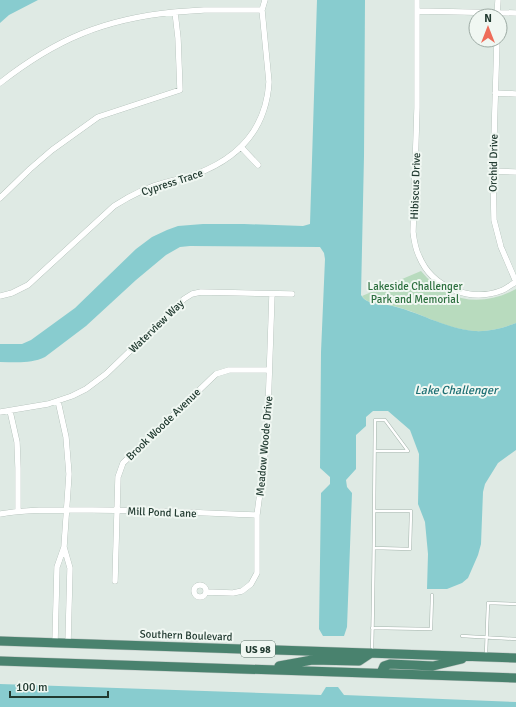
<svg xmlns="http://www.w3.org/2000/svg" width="516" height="707" font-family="Signika,sans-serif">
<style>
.green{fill:#b8dbbe}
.water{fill:#88cccf}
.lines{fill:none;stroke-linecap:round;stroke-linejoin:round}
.service-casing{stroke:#a2b2aa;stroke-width:3.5}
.minor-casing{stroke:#a2b2aa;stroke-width:6}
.trunk-casing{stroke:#bcc4c1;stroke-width:10}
.service{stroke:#fff;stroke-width:2.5}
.minor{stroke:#fff;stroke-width:5.5}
.trunk{stroke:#49826e;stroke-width:9}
.labels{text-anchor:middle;stroke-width:4;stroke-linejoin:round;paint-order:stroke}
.shield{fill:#f0f7f2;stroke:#5f736a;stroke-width:1}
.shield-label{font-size:10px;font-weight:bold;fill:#213a30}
.street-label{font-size:11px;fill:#213a30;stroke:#f0f7f2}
.park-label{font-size:11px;fill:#2c6f3e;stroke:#f0f7f2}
.water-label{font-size:12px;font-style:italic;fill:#1d7074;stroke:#f0f7f2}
</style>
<rect width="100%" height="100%" fill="#dfeae4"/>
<path class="green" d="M421 271C446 302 481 308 516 289V323C503 328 488 332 474 331 444 329 419 311 389 305 380 303 368 305 362 296Z"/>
<path class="water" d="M0 0H38L9 15 0 23Z
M317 0H365L364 156 361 295C367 305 378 303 388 305 418 311 443 328 474 331 488 332 503 328 516 323V450L498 463 485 484 483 492 481 544 478 555 468 578 462 583 447 589H427L428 554 425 522 418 504 419 454 410 430 388 411H373L366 417V426L356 435V469L346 480 347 487 352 493 347 627 344 636H323L319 629 321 493 330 484V477L320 468 321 352 325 259 324 253 320 247 190 246 180 247 166 255 136 280 86 326 45 357C31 364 16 362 0 362V344H22L31 340 75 308 136 249 152 237 167 230 178 226 203 224H244L303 226 310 224Z
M0 684 321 695 326 687H338L344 695 516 702V707H0Z"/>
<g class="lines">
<defs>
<path id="service" d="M374 548 410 549 411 511H374
M372 628 431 629 432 595
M462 636 516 639
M372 651C374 574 374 497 375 420H385L408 451H375
M486 654 488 603 516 604"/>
<path id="minor" d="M417 0V108L413 232C414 240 415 248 419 256 432 288 471 303 503 290 507 288 512 284 516 282
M417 11 516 13
M175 12 204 10H262
M497 16 498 0
M497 40 493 171 494 220 501 247 516 282
M0 83C56 39 104 19 175 12L178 38 180 90 98 117 52 150 30 169 0 198
M495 93 516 94
M241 147 258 165
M493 171 516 172
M0 296 12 293 28 285 114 206C131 195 147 187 167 182 176 179 187 178 196 174 239 158 266 129 269 82L262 10 265 0
M10 411 17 442 18 468V511
M0 412 48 404 72 396 86 389 106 374 184 299 192 294 201 292 292 294
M0 514C30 509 61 510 92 510 147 510 202 513 257 515
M64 547 70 568 68 643
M115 581 118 477 123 463 216 374 229 370H269
M194 591a6 6 0 1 1 12 0a6 6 0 1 1-12 0Z
M206 592 233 593 242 591 251 584 257 573V515L267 440 272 294
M55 642 57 567 64 547 69 474 66 437 58 401"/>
<path id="trunk" d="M0 641 516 658
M0 661 516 678
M279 666 312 660 359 661 371 653
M381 673 384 666 390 664 433 666 462 659"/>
</defs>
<use href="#service" class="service-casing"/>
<use href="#minor" class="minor-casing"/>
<use href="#trunk" class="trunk-casing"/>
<use href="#service" class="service"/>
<use href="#minor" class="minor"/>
<use href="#trunk" class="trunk"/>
</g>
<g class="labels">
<rect class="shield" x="241" y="641" width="34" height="16" rx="3"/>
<g class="shield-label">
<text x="258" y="653">US 98</text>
</g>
<g class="street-label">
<text transform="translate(493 163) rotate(-89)" y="4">Orchid Drive</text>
<text transform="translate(172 182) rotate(-18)" y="4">Cypress Trace</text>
<text transform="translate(415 186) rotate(-88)" y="4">Hibiscus Drive</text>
<text transform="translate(156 326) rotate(-44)" y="4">Waterview Way</text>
<text transform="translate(163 424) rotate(-44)" y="4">Brook Woode Avenue</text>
<text transform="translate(264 446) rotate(-85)" y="4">Meadow Woode Drive</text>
<text transform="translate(162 512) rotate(2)" y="4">Mill Pond Lane</text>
<text transform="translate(186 635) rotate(2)" y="4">Southern Boulevard</text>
</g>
<g class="park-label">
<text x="415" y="290">Lakeside Challenger<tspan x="415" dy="13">Park and Memorial</tspan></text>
</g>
<g class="water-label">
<text x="456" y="394">Lake Challenger</text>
</g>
</g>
<g transform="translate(488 28)"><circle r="19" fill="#f0f7f2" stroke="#9daba4"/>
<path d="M0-3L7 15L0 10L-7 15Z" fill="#ee6c59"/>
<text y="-6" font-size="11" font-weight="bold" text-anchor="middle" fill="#213a30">N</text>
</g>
<path d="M10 691v6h98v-6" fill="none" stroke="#213a30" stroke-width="2"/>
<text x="16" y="691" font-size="12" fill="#213a30" stroke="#f0f7f2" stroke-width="3" paint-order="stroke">100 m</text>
</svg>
